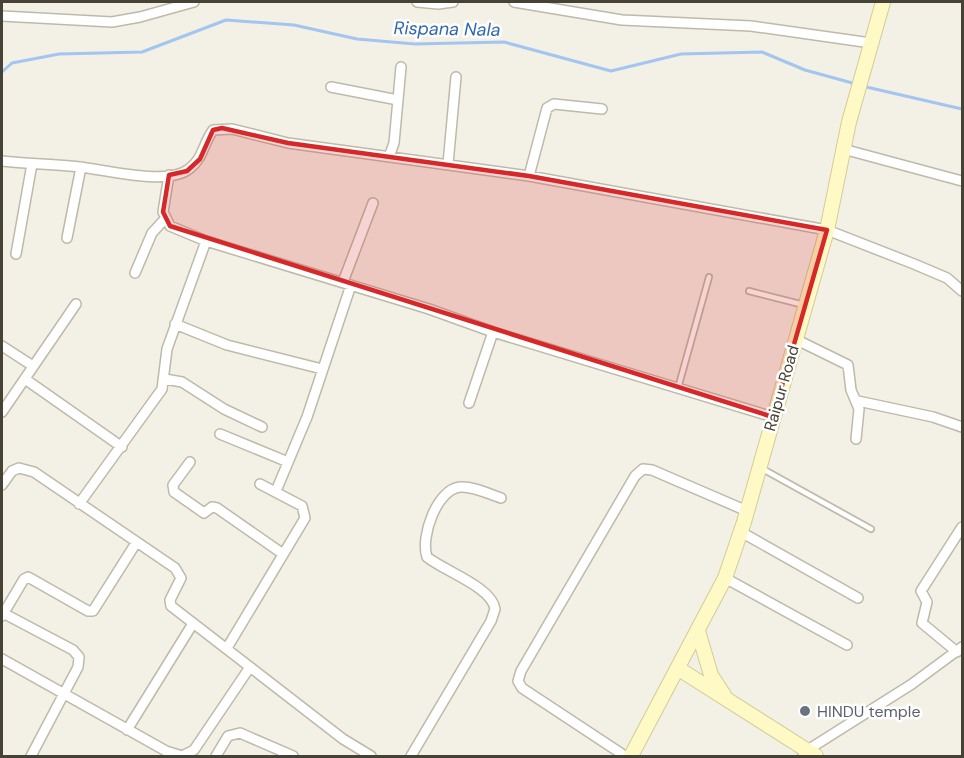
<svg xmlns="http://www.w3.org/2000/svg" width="964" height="758" font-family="'DM Sans',sans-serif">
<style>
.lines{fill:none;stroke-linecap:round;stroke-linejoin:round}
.stream{stroke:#a3c5ef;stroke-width:3}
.lane-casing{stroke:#bebaa9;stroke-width:8}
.street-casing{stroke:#bebaa9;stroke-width:12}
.secondary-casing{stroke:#d3cb96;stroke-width:16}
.lane{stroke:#fff;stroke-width:4.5}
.street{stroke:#fff;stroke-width:9}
.secondary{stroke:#fef9c5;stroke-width:14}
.marked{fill:#d62828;fill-opacity:0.2;stroke:#d62828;stroke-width:4.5;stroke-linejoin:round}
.worship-dot{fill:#6b7280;stroke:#fff;stroke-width:2}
.labels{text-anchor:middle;stroke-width:5;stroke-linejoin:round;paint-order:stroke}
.street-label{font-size:16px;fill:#464235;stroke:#fff}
.worship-label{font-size:16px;fill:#5b616d;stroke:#fff;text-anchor:start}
.water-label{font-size:18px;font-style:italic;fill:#3067b1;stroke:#fff}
</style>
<rect width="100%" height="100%" fill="#f3f1e6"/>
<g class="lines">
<path class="stream" d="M2 72 12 63 59 54 142 52 226 20 294 25 357 39 415 44 504 42 611 71 681 54 762 52 805 70 856 84
M862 86 962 109"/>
<defs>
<path id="lane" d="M749 291 804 305
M678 388 709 277
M761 468 871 529"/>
<path id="street" d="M417 2 438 4 453 2
M514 2 622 20 751 26 871 43
M2 16 112 22 140 17 194 2
M331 87 398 100
M843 149 962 181
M389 157 394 143 401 67
M2 161C28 164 54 164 80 167 106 170 167 186 189 169 203 159 203 144 213 130L232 129 288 143 529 176 827 230 914 264 947 278 962 291
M448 164 456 77
M169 175 163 212 170 226 206 241 429 309 493 332 773 417
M529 176 547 108 554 104 602 109
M67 238 81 167
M16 254 32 164
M135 273 152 233 164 220
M343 282 373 203
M175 324 227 345 322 369
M795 339 848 365 851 390 859 409 856 439
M2 346 33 366
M25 379 122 447
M165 379 182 382 224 409 262 427
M858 401 933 417 962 427
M469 403 493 332
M2 412 76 304
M220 434 288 462
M190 462 173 485 174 492 204 513 212 507 217 508 283 554
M2 485 12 471 19 468 34 472 175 568 181 578 170 600 171 606 250 667
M276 491 307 417 351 285
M79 504 162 389 167 349 206 241
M741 532 858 598
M725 578 847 645
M3 613 73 650 79 657 78 667 31 756
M2 616 24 579 28 577 88 611H93L136 543
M227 648 305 518 302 506 260 484
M957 652 922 623 927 602 921 591 962 527
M2 659 166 751 182 756 194 750 250 667 343 739 371 756
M127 730 192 625
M216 756 228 736 240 733 293 756
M411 756 491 621 495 609C492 587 444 571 427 557 420 537 437 489 460 487 473 486 489 494 501 498
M625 756 522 688 518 681 521 671 635 476 643 469 652 470 747 511
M803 756 806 751 912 684 962 647"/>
<path id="secondary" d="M698 631 711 675 724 695
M679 669 816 756
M631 756 725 578 744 522 827 230 849 122 883 2"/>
</defs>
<use href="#lane" class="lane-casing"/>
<use href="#street" class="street-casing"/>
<use href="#secondary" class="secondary-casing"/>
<use href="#lane" class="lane"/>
<use href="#street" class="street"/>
<use href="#secondary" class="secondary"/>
</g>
<path class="marked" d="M222 128 288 143 529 176 827 230 773 417 170 226 163 212 169 175 187 171 200 159 213 130Z"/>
<circle class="worship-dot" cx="805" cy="711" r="6"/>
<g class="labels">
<g class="street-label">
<text transform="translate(781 388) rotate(-74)" y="6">Raipur Road</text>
</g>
<g class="worship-label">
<text x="817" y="717">HINDU temple</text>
</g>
<g class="water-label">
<text transform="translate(447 29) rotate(1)" y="6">Rispana Nala</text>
</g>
</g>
<rect width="964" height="758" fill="none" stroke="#464235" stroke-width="6"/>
</svg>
